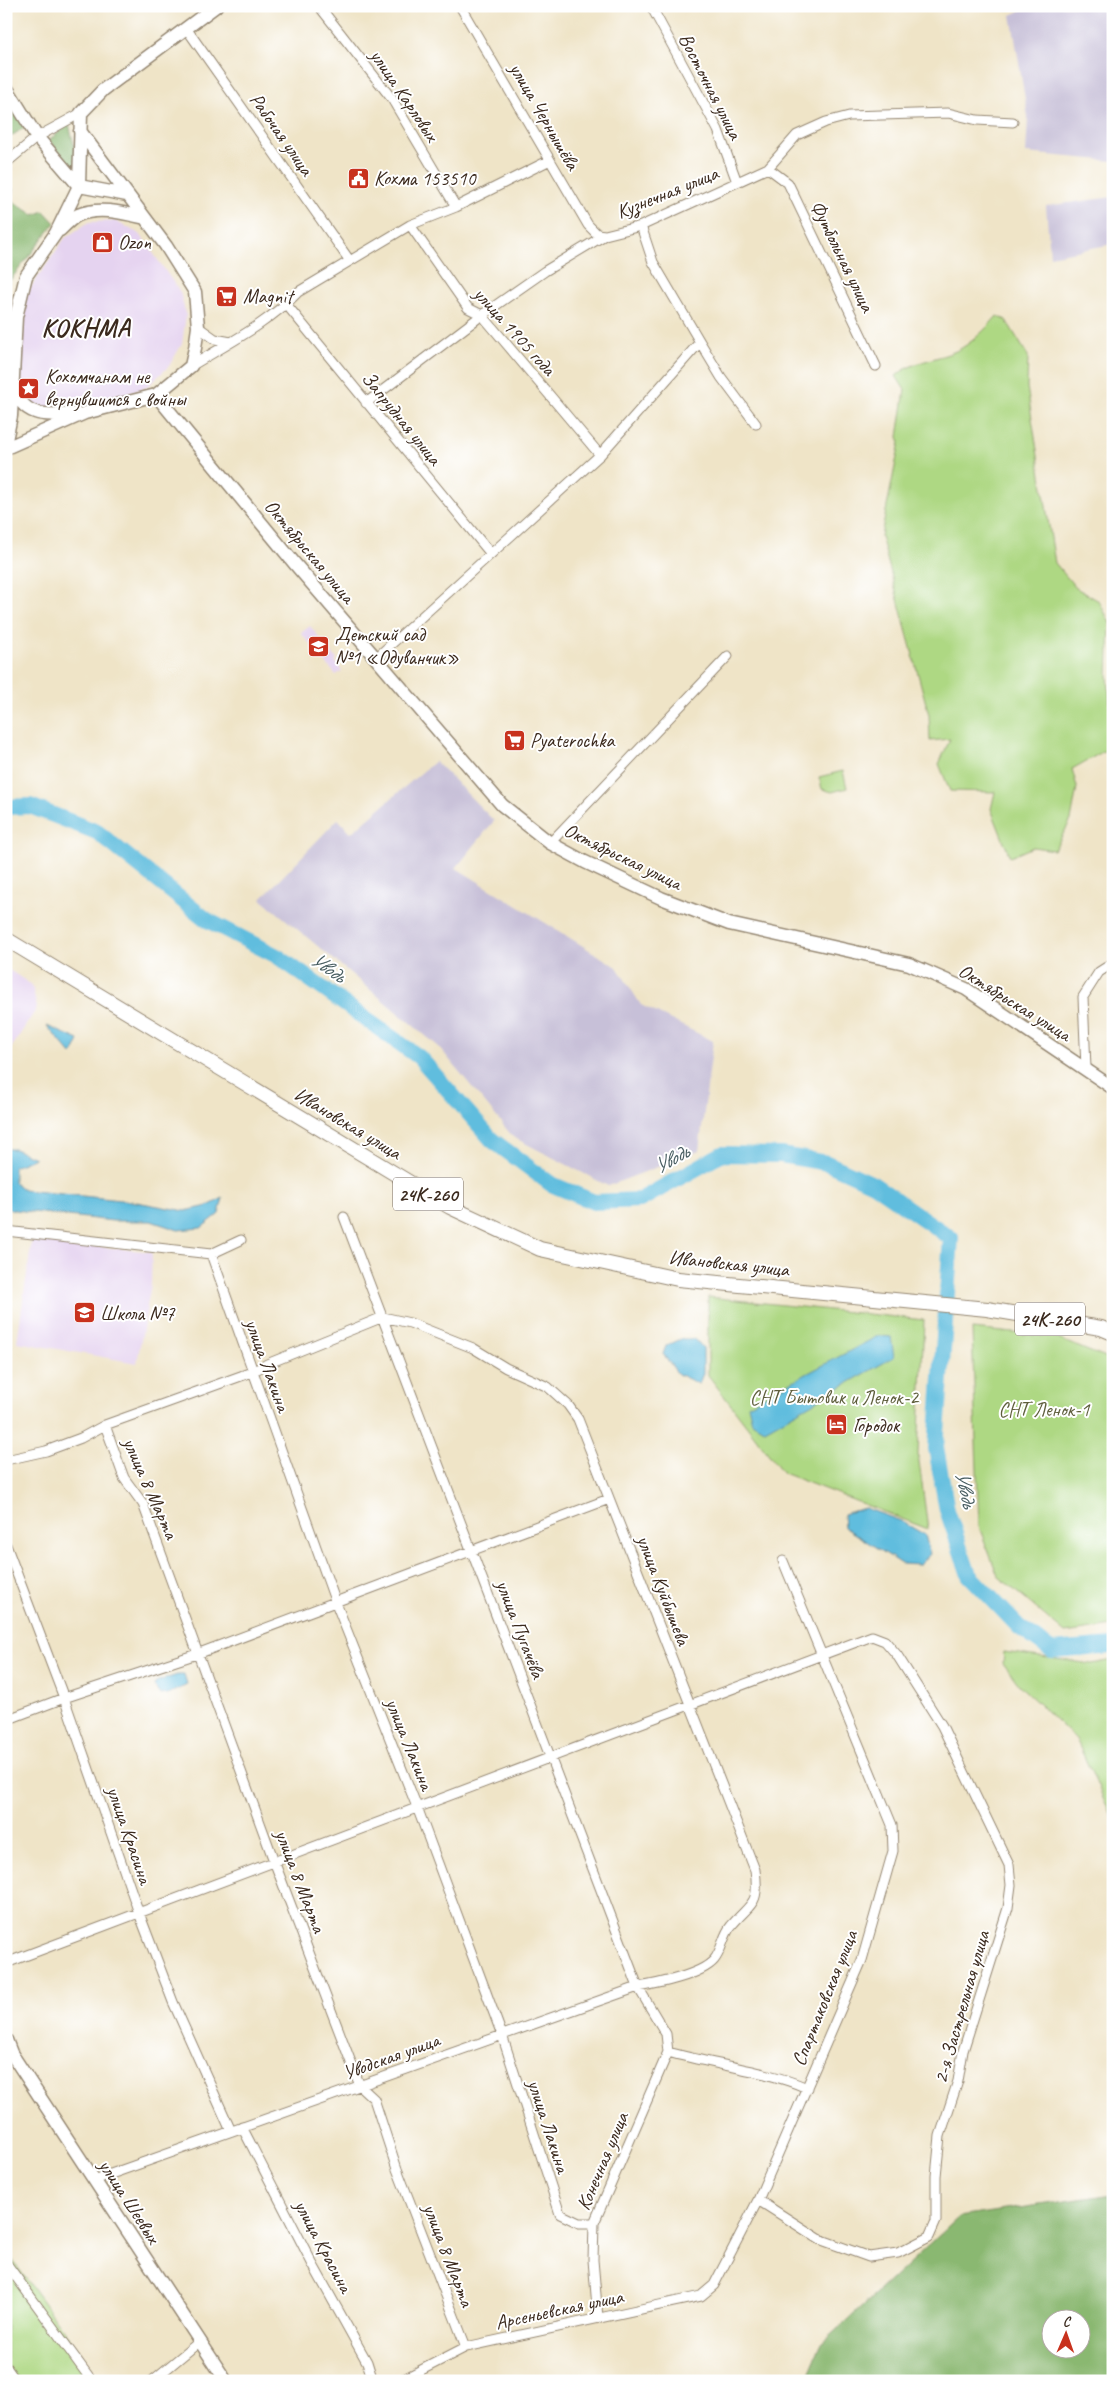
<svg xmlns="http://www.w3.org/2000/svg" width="1119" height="2387" font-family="Caveat,sans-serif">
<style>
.built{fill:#e5d3f0}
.industrial{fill:#c7c0d8}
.green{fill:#aed883;stroke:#748150}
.forest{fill:#8ab871;stroke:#627148;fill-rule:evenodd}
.water{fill:#60bdde;stroke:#4e747e}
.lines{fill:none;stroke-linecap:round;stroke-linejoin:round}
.river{stroke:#60bdde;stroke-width:16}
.street-casing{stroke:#958772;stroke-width:11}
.secondary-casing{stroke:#958772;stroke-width:15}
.primary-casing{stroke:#958772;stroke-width:16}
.street{stroke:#fff;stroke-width:9}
.secondary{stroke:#fff;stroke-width:12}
.primary{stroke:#fff;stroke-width:14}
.labels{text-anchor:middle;stroke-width:4;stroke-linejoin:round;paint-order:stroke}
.shield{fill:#fff;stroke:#766a62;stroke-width:1}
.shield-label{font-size:19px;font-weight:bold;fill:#3b2a1e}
.street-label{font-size:20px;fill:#3b2a1e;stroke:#fff}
.poi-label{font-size:20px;fill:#3b2a1e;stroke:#fff;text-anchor:start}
.park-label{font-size:20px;fill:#5e5e3c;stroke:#fff}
.water-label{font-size:21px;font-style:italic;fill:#485d61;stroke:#fff}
.district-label{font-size:25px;font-weight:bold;letter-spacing:1px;fill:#3b2a1e;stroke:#fff}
</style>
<rect width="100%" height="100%" fill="#fff"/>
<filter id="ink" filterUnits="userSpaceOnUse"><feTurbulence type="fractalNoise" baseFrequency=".02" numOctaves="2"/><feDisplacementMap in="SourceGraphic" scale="10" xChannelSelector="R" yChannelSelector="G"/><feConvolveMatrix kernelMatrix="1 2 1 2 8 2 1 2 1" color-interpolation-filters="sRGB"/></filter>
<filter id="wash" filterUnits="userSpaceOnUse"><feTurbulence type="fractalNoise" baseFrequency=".0096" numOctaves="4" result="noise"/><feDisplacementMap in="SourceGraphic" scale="20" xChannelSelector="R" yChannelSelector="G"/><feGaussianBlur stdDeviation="1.12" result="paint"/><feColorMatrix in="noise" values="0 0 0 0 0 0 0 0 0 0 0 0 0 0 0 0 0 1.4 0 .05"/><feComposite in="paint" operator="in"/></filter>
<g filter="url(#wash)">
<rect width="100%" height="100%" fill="#efe4c7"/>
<path class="built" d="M115 221 140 234 180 292 186 315 182 344 169 366 147 387 114 399 48 409 35 406 19 392V322L24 297 65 238 89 222Z
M310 626 337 659 335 661 342 671 336 675 301 633Z
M6 968 32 985 37 1008 6 1056Z
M32 1240 152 1252 151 1284 137 1363 17 1342Z"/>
<path class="industrial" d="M1031 6H1113V161L1026 153 1028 117 1011 15Z
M1113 197V244L1050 256 1046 206Z
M435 761 494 821 456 868 617 967 641 1005 713 1041 699 1151 608 1186 513 1137 439 1047 261 899 338 819 351 833Z"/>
<path class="green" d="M997 316 1006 320 1028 356 1027 387 1055 563 1076 588 1099 601 1110 623 1108 676 1113 746 1072 769 1077 787 1071 820 1054 850 1033 847 1010 857 991 809 995 792 950 791 939 764 950 739 930 741 929 715 881 536 900 442 898 437 905 390 896 376C912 361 936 360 956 351 971 344 986 329 997 316Z
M843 771 847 788 832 792 822 789 819 777Z
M708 1297 924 1320 918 1454 928 1529 783 1473 708 1375Z
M972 1329 1054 1337 1113 1361V1626L1065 1633 998 1576 979 1527Z
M1004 1652 1092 1664 1113 1660V1819L1076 1739 1020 1686 1003 1663Z
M6 2251 100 2381H6Z"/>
<path class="forest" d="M6 96 26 126 6 140Z
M69 124 75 149 76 167 72 169 49 140Z
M6 186 13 189 11 200 34 215 44 211 55 223 8 283 6 289Z
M1113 2194V2381H806L821 2345 959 2217ZM1052 2320H1082V2350H1052Z"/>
<path class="water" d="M47 1026 79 1040 72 1055Z
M6 1149H15L35 1158 14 1167V1182L24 1190 131 1201 185 1211 208 1206 223 1198 219 1214 201 1228 178 1230 151 1221H113L6 1209Z
M878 1336 891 1337 894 1357 765 1430 752 1422 748 1405Z
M681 1339H695L703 1348V1373L699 1384 678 1374 663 1354 666 1346Z
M865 1508 901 1521 925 1535 930 1554 920 1565 902 1564 844 1527 843 1514Z
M177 1675H184L187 1685 168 1694 160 1695 154 1686 156 1682Z"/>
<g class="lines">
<path class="river" d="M6 807 30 806 97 832 207 920 277 956 419 1057 492 1140 551 1184 594 1202 640 1200 722 1154 781 1155 827 1163 873 1184 951 1238 936 1448 947 1510 969 1575 1019 1627 1052 1651 1113 1646"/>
</g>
</g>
<g filter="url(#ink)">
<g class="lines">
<defs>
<path id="street" d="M319 6 392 99 456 207
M460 6 588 225 597 234 605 235
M651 6 718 130 737 182
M186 28 350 261
M6 163 37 137 81 113
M768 168 788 183 876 366
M410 225 468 308 482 315 600 455
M641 226 653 262 700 342 721 377 756 424
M286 304 491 554
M198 327 215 339 231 342
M191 366C227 344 269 323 298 292L410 225 456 207 550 160
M366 403 482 315 545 271 605 235 641 226 768 168 797 135 826 122 849 116 948 113 977 120 1013 122
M376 658 600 455 700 342
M550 843 728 656
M1086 1068 1083 997 1099 972 1113 963
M344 1217 638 1987 666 2034 668 2052 594 2223 593 2260 598 2318
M6 1231 211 1254 241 1240
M211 1254 336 1603 417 1807 502 2035 560 2214 579 2223H594
M105 1425 124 1478 143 1504 274 1861 360 2086 374 2099 397 2169 466 2347
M6 1460 46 1451 81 1438 105 1425 252 1372 267 1364 383 1317 410 1323 473 1348 506 1368 548 1387 568 1405 578 1419 755 1870C760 1906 751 1902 731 1926 723 1935 722 1951 714 1960 701 1975 657 1984 638 1987L94 2180
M6 1545 64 1698 139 1913 173 2002 231 2131
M6 1720 64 1698 197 1654 609 1499
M6 1963 872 1636 885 1641 897 1655 942 1726 1009 1865 1011 1885 1008 1908 963 2051 958 2081 940 2136 936 2176V2221L929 2237 898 2253 869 2257 819 2239 758 2200
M668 2052C713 2065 763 2069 807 2088
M242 2127 313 2265 367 2362 373 2381
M6 2263 92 2381
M6 2367 16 2381
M152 2381 199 2342
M400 2381 466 2347 701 2296 714 2285 758 2200 862 1960 893 1851 892 1825 783 1561"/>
<path id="secondary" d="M6 87 37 137 79 186 127 195
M60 230C65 225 72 218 78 215 99 206 124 213 145 218
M15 386C21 419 49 415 76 414
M156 395 295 564 502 805 550 843 585 862 661 898 729 924 909 964 966 989 1113 1088
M6 440 11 416 16 317 26 276 56 233 79 186 81 113 103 90 216 6
M6 448 85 413 156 395 191 366 195 348 198 327 195 292 166 246 80 131
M6 2040 11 2053 226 2381"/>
<path id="primary" d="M6 939 450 1207 540 1249 678 1279 987 1309 1101 1328 1113 1333"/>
</defs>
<use href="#street" class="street-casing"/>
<use href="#secondary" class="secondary-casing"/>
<use href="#primary" class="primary-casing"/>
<use href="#street" class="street"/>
<use href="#secondary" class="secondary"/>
<use href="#primary" class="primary"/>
</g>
</g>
<defs>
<symbol id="civic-square" viewBox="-11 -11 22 22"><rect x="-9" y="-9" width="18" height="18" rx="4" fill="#c8321e" stroke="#fff"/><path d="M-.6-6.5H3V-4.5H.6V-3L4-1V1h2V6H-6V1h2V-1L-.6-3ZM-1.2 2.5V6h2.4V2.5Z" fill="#fff"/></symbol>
<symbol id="shop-square" viewBox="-11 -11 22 22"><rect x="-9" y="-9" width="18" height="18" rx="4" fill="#c8321e" stroke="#fff"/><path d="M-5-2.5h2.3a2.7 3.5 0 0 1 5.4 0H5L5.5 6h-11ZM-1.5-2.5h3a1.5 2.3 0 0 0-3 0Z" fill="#fff"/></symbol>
<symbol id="supermarket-square" viewBox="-11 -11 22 22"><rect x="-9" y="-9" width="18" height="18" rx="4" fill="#c8321e" stroke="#fff"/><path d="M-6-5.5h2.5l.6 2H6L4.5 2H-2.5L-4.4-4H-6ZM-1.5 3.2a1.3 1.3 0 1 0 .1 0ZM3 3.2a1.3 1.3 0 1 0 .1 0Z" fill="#fff"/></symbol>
<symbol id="sight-square" viewBox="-11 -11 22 22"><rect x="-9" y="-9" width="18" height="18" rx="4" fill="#c8321e" stroke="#fff"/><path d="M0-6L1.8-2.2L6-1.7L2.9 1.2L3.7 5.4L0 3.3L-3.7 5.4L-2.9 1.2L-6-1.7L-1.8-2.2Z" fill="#fff"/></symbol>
<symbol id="school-square" viewBox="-11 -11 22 22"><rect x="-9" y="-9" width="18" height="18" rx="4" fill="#c8321e" stroke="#fff"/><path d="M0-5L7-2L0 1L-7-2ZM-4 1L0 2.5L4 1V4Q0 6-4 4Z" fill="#fff"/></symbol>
<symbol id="hotel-square" viewBox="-11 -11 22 22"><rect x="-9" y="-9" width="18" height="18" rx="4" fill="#c8321e" stroke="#fff"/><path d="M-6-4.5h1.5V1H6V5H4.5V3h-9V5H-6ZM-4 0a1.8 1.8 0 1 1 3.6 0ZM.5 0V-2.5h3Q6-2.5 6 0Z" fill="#fff"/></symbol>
</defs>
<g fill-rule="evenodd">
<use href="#civic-square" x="346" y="166" width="25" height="25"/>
<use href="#shop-square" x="90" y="230" width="25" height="25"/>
<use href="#supermarket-square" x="214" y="284" width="25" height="25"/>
<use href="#sight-square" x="16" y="376" width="25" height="25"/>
<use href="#school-square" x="306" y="634" width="25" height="25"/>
<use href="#supermarket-square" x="502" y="728" width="25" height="25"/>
<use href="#school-square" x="72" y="1300" width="25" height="25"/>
<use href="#hotel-square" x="824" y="1412" width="25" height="25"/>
</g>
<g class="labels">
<g class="shield">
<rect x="393" y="1177.5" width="70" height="33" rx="4"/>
<rect x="1015" y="1302.5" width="70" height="33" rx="4"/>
</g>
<g class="shield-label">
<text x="428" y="1201">24К-260</text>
<text x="1050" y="1326">24К-260</text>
</g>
<g class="street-label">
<text transform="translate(711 86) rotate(63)" y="7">Восточная улица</text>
<text transform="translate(405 95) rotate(56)" y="7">улица Карловых</text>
<text transform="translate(545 116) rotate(60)" y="7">улица Чернышёва</text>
<text transform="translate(282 134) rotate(55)" y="7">Рабочая улица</text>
<text transform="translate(667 192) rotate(-22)" y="7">Кузнечная улица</text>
<text transform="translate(843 256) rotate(64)" y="7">Футбольная улица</text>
<text transform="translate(515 331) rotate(48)" y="7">улица 1905 года</text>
<text transform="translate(402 418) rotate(51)" y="7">Запрудная улица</text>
<text transform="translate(310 551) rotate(50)" y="7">Октябрьская улица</text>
<text transform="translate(623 856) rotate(26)" y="7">Октябрьская улица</text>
<text transform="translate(1015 1002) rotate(32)" y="7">Октябрьская улица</text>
<text transform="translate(348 1123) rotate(31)" y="7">Ивановская улица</text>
<text transform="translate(729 1263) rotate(6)" y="7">Ивановская улица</text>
<text transform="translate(268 1365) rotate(70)" y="7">улица Лакина</text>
<text transform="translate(151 1488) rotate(66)" y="7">улица 8 Марта</text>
<text transform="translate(664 1590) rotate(69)" y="7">улица Куйбышева</text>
<text transform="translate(521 1629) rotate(69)" y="7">улица Пугачёва</text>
<text transform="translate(410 1744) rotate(68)" y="7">улица Лакина</text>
<text transform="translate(130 1835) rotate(71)" y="7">улица Красина</text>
<text transform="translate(301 1881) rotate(69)" y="7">улица 8 Марта</text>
<text transform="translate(824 1998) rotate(-68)" y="7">Спартаковская улица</text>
<text transform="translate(961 2007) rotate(-74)" y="7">2-я Застрельная улица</text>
<text transform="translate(391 2056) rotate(-20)" y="7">Уводская улица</text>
<text transform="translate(549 2126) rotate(72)" y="7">улица Лакина</text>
<text transform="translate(602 2161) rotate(-67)" y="7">Конечная улица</text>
<text transform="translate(130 2201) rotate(57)" y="7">улица Шеевых</text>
<text transform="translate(324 2246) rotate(62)" y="7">улица Красина</text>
<text transform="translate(449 2255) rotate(69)" y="7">улица 8 Марта</text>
<text transform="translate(559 2309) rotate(-12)" y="7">Арсеньевская улица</text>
</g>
<g class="poi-label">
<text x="374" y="185">Кохма 153510</text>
<text x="118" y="249">Ozon</text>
<text x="243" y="303">Magnit</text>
<text x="45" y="383">Кохомчанам не<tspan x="45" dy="23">вернувшимся с войны</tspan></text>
<text x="335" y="641">Детский сад<tspan x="335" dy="23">№1 «Одуванчик»</tspan></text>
<text x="530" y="747">Pyaterochka</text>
<text x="100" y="1320">Школа №7</text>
<text x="853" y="1432">Городок</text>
</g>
<g class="park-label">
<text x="834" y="1404">СНТ Бытовик и Ленок-2</text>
<text x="1044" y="1416">СНТ Ленок-1</text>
</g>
<g class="water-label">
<text transform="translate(328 967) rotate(35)" y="7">Уводь</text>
<text transform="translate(671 1159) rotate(-29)" y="7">Уводь</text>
<text transform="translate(966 1489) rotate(78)" y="7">Уводь</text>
</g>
<g class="district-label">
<text x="86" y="336">KOKHMA</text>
</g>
</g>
<rect width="1119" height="2387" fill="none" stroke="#fff" stroke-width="25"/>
<g transform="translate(1066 2334) rotate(2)"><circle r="24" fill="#ffffff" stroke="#b1aaa5"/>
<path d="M0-4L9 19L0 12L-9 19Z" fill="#c8321e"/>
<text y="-8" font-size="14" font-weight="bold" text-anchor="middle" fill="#3b2a1e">С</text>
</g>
</svg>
